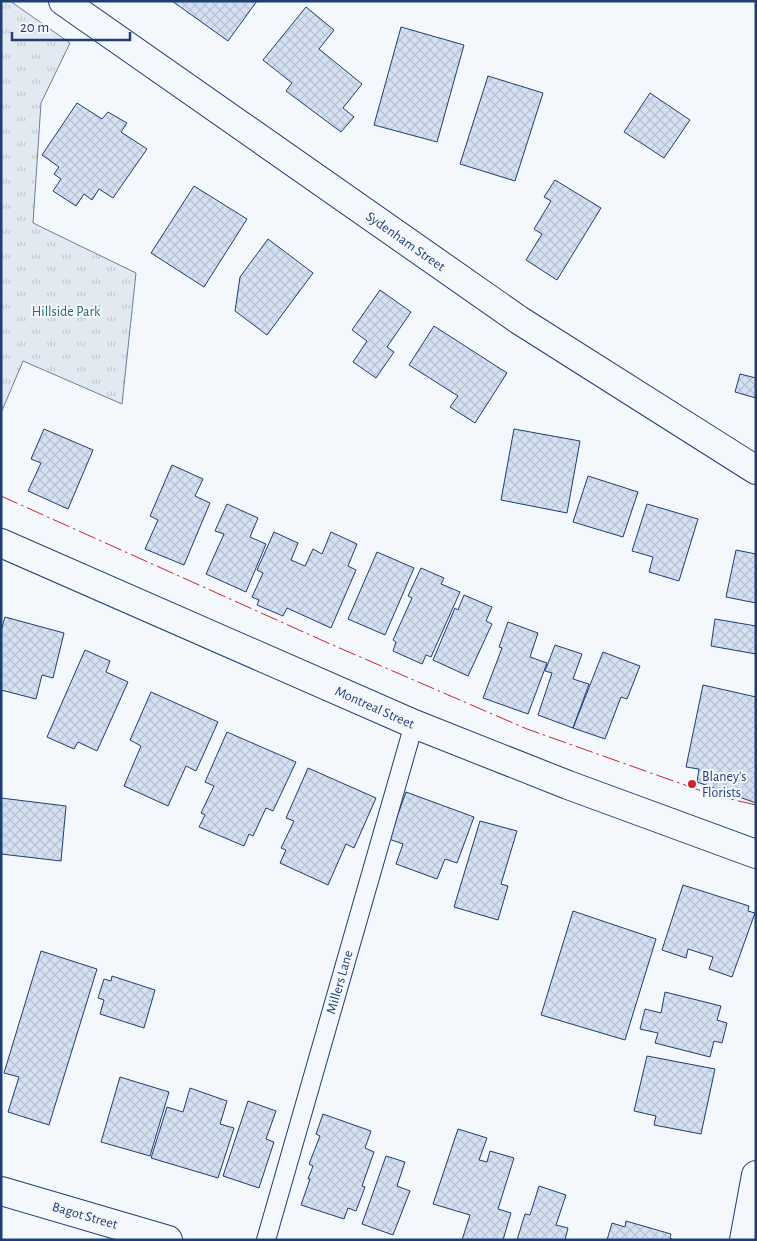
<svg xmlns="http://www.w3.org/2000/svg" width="757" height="1241" font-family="'Alegreya Sans',sans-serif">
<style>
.park{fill:url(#park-tufts);stroke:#687fa3}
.building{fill:url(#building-cross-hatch);stroke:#1d3f73}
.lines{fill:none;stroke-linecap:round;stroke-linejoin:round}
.service-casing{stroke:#1d3f73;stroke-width:20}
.minor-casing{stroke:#1d3f73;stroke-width:30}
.secondary-casing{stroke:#1d3f73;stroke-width:30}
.service{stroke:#f4f7fb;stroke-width:18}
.minor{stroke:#f4f7fb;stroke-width:28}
.secondary{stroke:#f4f7fb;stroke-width:28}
.power{stroke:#c62828;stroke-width:1;stroke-dasharray:18 4 2.5 4;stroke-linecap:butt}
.poi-dot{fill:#c62828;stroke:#f4f7fb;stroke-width:2}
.labels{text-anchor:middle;stroke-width:4;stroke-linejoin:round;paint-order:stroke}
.street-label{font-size:14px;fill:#1d3f73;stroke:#f4f7fb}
.park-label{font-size:14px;fill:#2c6c60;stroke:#f4f7fb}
.poi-label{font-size:14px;fill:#1d3f73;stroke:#f4f7fb;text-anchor:start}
</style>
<defs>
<pattern id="park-tufts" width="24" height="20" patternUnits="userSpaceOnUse" patternTransform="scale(1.25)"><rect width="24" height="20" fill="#e3e9f0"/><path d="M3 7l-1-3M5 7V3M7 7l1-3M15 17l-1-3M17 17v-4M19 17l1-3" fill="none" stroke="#c2c9d1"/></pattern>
<pattern id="building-cross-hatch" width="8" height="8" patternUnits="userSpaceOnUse" patternTransform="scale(1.25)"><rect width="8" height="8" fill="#d5e0f0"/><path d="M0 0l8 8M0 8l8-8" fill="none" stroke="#b6c1d1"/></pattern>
</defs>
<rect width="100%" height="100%" fill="#f4f7fb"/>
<path class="park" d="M1 1H10L70 43 41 103 33 223 136 273 122 404 23 361 1 413Z"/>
<path class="building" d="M172 1H257L228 41Z
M306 7 334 30 319 49 362 84 343 108 354 117 341 132 286 91 292 83 263 60Z
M401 27 464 45 437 142 374 125Z
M488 76 543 93 515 181 460 164Z
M650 93 690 120 664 158 624 132Z
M77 103 102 119 108 112 127 123 121 132 147 149 113 198 99 189 92 200 84 194 76 206 53 191 61 179 54 174 59 167 42 155Z
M555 180 601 208 557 280 526 260 542 234 534 229 551 201 544 197Z
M194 186 247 219 204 287 151 253Z
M268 239 313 273 267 335 235 311 240 277Z
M380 290 411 312 387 347 394 352 376 378 353 362 367 341 352 330Z
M434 326 507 373 475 423 450 407 458 396 409 365Z
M740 374 756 378V398L735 392Z
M44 429 93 450 68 509 28 491 41 463 31 459Z
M514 429 580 441 567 513 501 500Z
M172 465 203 479 195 496 210 503 184 565 145 549 158 520 150 516Z
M588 476 638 492 623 537 573 522Z
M227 504 258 518 250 537 266 544 246 592 206 574 224 534 215 531Z
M647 504 698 519 679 581 649 572 653 557 632 551Z
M274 532 298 543 291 560 305 566 313 549 322 554 331 532 357 544 348 566 356 570 331 628 287 608 283 616 257 605 259 600 252 597 263 573 257 570Z
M736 550 756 554V603L726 597Z
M377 552 414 568 385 635 348 619Z
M421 568 444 578 441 584 460 592 431 657 426 655 422 664 393 651 396 642 393 640 412 598 408 596Z
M464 595 492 607 486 621 492 624 468 676 433 660 455 608 458 610Z
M5 617 64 633 53 678 42 675 36 699 1 690V631Z
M715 619 756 626V654L711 646Z
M508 622 538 633 530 657 547 663 528 714 483 698 502 648 499 647Z
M555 645 582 654 573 679 589 684 573 728 538 715 552 673 545 671Z
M85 650 110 661 106 672 128 682 97 751 78 742 74 749 47 737Z
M603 652 640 666 627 699 621 697 605 739 573 728Z
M703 685 756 697V803L697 782 699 769 686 767Z
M151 692 218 722 196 771 186 766 168 806 124 786 141 746 130 740Z
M227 732 296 762 273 811 266 808 253 836 249 834 244 846 199 827 205 815 201 813 214 786 205 782Z
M308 768 376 798 354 848 346 844 328 885 280 863 286 850 281 848 294 821 286 818Z
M406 792 474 817 457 863 445 859 437 879 396 864 403 844 389 839Z
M1 798 66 806 61 861 1 854Z
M480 821 517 831 501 884 508 886 498 920 454 907Z
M683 885 749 906 748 911 755 913 732 977 709 969 713 957 688 949 686 958 662 950Z
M573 911 656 939 625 1040 541 1015Z
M41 951 97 969 49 1125 8 1112 19 1077 4 1073Z
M112 976 155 990 144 1028 100 1014 104 1000 98 998 104 979 111 981Z
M665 992 721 1006 717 1020 727 1023 722 1043 714 1041 710 1057 655 1043 658 1033 640 1029 645 1009 661 1013Z
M647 1056 715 1069 701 1134 654 1125 656 1116 634 1111Z
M120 1077 169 1092 150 1156 101 1142Z
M190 1088 227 1101 220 1124 234 1128 218 1178 151 1158 167 1107 183 1112Z
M248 1101 276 1111 266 1139 274 1142 259 1188 223 1176Z
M323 1114 371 1131 365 1148 374 1152 362 1186 365 1187 356 1211 348 1208 344 1219 301 1205 310 1179H308L313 1166 309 1164 320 1136 316 1134Z
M458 1129 487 1138 479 1160 487 1162 490 1151 514 1158 498 1209 511 1213 503 1240H462L470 1215 433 1204Z
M386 1156 405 1162 397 1186 410 1191 393 1235 362 1224Z
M539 1186 566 1195 556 1225 568 1228 565 1240H517L525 1214 530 1215Z
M626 1221 671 1234 670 1238 674 1240H607L612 1223 625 1227Z"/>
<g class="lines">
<defs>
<path id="service" d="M266 1240 414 724"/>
<path id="minor" d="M63 1 519 320 756 470
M1 1191 168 1240
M744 1240 756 1175"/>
<path id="secondary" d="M1 543 414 724 568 785 756 854"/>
</defs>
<use href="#service" class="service-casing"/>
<use href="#minor" class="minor-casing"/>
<use href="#secondary" class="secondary-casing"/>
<use href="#service" class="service"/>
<use href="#minor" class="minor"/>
<use href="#secondary" class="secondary"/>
<path class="power" d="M1 496 328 643 527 729 713 795 756 805"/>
</g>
<circle class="poi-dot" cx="692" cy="784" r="5"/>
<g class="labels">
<g class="street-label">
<text transform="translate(406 241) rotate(35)" y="5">Sydenham Street</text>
<text transform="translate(375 707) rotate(24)" y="5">Montreal Street</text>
<text transform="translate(339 982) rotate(-74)" y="5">Millers Lane</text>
<text transform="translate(85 1215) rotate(16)" y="5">Bagot Street</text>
</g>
<g class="park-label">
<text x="66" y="316">Hillside Park</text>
</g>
<g class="poi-label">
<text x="702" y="781">Blaney's<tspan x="702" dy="16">Florists</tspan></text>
</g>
</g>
<rect width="757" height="1241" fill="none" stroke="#1d3f73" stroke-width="5"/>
<path d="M12 32v8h118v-8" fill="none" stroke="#1d3f73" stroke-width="2.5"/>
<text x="20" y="32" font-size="15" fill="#1d3f73" stroke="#f4f7fb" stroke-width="4" paint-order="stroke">20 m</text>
</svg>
